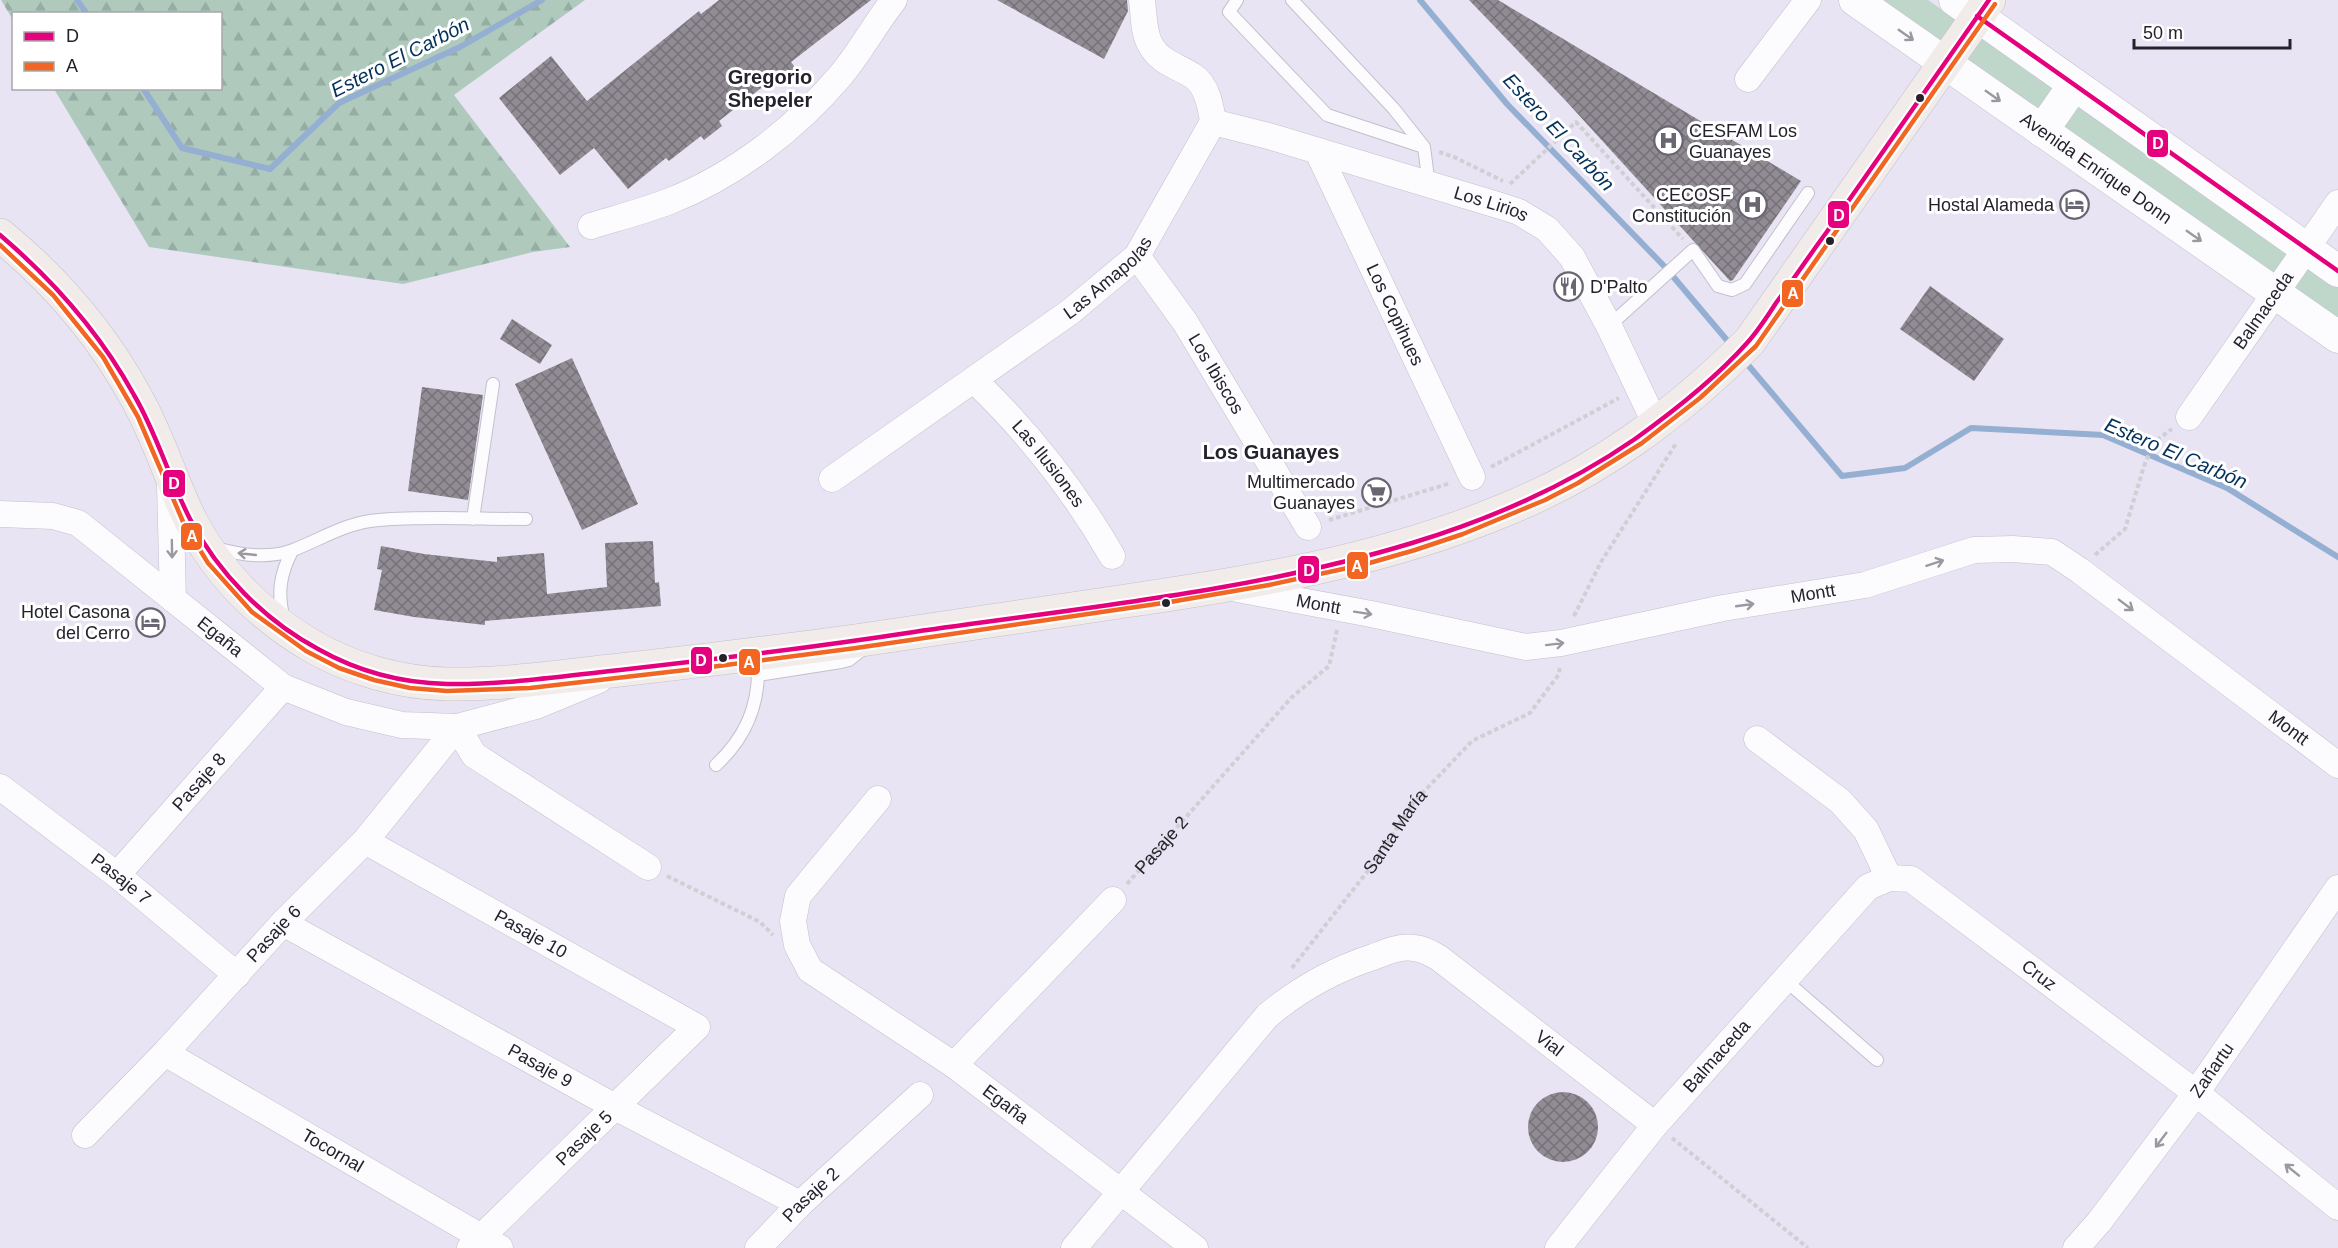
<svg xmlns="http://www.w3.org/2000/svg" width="2338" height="1248" font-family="Helvetica,sans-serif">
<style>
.green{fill:#bfd6cb}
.forest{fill:url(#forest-firs)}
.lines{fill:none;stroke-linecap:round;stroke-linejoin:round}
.stream{stroke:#95afd2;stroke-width:6}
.building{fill:url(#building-cross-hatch)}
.service-casing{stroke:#c3c0cc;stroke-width:14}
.minor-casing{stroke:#c3c0cc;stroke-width:27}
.tertiary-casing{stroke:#c3c0cc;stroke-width:33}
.primary-casing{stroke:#c3c1c9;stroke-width:34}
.path{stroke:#d0cfd4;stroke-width:4;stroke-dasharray:4.5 3;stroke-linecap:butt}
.service{stroke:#fcfbfd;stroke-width:12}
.minor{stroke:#fcfbfd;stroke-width:26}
.tertiary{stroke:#fcfbfd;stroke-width:32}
.primary{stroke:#f1ebea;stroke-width:33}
.bus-1-casing{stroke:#fff;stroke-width:9}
.bus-2-casing{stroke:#fff;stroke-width:9}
.bus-1{stroke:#e5007d;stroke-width:4.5}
.bus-2{stroke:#f26522;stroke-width:4.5}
.oneway{stroke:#9b999f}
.bus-dot{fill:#25222c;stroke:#fff;stroke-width:2}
.labels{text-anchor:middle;stroke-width:6;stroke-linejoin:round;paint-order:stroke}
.poi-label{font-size:18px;fill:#25222c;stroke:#fff;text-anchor:end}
.street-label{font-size:18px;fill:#25222c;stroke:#fff}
.water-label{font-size:20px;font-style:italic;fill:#04315a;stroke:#fff}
.neighbourhood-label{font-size:20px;font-weight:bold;fill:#25222c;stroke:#fff}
.line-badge{stroke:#fff;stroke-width:2}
.badge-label{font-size:16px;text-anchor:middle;font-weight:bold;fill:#fff}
</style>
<defs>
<pattern id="forest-firs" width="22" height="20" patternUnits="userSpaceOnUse" patternTransform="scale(1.5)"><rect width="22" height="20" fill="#afcabd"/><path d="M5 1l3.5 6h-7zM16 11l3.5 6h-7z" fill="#96ada3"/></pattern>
<pattern id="building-cross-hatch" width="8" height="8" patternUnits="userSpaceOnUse" patternTransform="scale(1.5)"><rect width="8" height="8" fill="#918b94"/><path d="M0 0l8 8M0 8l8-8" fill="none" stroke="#767179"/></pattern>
</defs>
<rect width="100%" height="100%" fill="#e8e4f3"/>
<path class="green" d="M1875 0H1928L2338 286V322Z"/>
<path class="forest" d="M1 0H585L454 95 570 247 533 252 403 284 149 247 54 89 220 88V14H14L13 20Z"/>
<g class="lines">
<path class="stream" d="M77 0 87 14
M1420 0 1507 104 1665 267 1731 345
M143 88 182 148 270 169 339 103 460 47 542 0
M1743 359 1842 476 1905 468 1971 428 2103 435 2227 488 2338 557"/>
</g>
<path class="building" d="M719 0H871L791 62 798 71 779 85 774 78 719 121 722 126 704 140 701 136 669 161 666 158 628 189 594 148 560 175 499 98 551 56 587 101 699 11 701 14Z
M997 0H1127L1128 11 1104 59Z
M1469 0H1498L1801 181 1733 280 1730 281 1566 101Z
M1930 286 2004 339 1974 381 1900 329Z
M512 319 552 345 540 364 500 339Z
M572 358 638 504 582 530 515 384Z
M422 387 483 395 468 500 408 491Z
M653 541 655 583 659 582 661 606 485 621V625L414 617 374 610 382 570 377 569 381 546 424 554 497 562V557L544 553 547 594 607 587 605 543Z
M1528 1127a35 35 0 1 1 70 0a35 35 0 1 1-70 0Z"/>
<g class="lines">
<defs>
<path id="service" d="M1237 0 1229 12 1327 115 1424 147
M1292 0 1394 109 1424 147 1429 185
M1609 326 1693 250 1718 286 1732 290 1745 284 1808 193
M473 519 493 384
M216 548C240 555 269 559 293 550 322 539 347 522 379 520 427 516 477 519 526 519
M284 619C277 594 280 574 292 551
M758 675 841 662 849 660 863 649
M716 765C745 738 759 707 758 667
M1785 980 1877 1060"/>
<g id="minor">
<path d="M1748 79 1808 0"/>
<path id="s3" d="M1213 122 1272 137 1504 207 1519 212 1547 229 1572 257 1609 326 1656 425"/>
<path id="s4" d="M1318 152 1472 477"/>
<path d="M591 226C617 218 644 211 670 201 736 175 796 128 841 75 861 51 875 24 894 0"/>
<path id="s5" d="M1137 256 1185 322 1308 527"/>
<path id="s6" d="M974 380C1029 433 1074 490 1112 556"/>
<path id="s7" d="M2189 417 2338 203"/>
<path id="s8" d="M832 479 1070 312 1137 256 1213 122C1211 107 1207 85 1193 76 1178 66 1161 63 1151 46 1143 33 1144 15 1142 0"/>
<path d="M170 485 173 599"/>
<path id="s9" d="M0 514 53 516 78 523 283 687 346 712 402 725 457 727 536 706 599 680"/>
<path id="s10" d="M1232 588 1371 614 1526 647 1561 643 1723 608 1865 585 1974 550 2013 549 2052 552 2079 570 2338 765"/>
<path d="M457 727 474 755 648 867"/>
<path d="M1757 739 1840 801 1866 830 1889 878"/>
<path id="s11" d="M0 787 117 875 237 975"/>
<path id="s12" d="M878 799 798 896 793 921 797 945 810 970 954 1065 1195 1248"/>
<path id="s13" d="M365 841 697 1027 470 1248"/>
<path id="s14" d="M117 875 283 687"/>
<path id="s15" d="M283 923 615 1107 800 1204"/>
<path id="s16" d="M165 1053 500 1248"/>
<path d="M954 1065 1113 900"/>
<path id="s17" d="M85 1135 165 1053 283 923 365 841 457 727"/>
<path id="s18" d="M758 1248 800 1204 920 1095"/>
<path id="s19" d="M1074 1248 1267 1016C1299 989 1333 970 1373 957 1386 952 1399 946 1414 948 1423 949 1431 953 1439 958L1655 1125"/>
<path id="s20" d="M1558 1248 1655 1125 1868 887 1889 878 1911 879 2196 1093 2338 1207"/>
<path id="s21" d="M2076 1248 2099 1222 2196 1093 2338 888"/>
</g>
<g id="tertiary">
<path id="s22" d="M1855 0 2338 337"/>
<path d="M1955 0 2338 271"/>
<path d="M2042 131 2074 85"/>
</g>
<path id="primary" d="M0 235C55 280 103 336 137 399 159 438 171 481 191 521 218 573 260 615 310 645 351 669 400 683 447 684 502 685 557 677 611 671 692 662 774 652 855 641 943 628 1031 615 1119 602 1251 583 1383 561 1507 509 1601 471 1679 412 1750 341L1989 0"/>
</defs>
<use href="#service" class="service-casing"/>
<use href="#minor" class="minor-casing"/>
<use href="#tertiary" class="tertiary-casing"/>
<use href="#primary" class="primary-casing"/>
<g class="path">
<path d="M1439 152 1454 157 1503 181"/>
<path d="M1510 184 1576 122 1683 239"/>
<path d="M1491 467 1619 398"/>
<path d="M1329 520 1451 483"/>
<path d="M2095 555 2125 529 2144 466 2154 442 2172 429"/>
<path d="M1574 616 1601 562 1677 442"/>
<path d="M667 876 760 922 773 935"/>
<path id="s1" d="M1127 884 1291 698 1329 666 1337 630"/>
<path id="s2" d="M1292 968 1374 863 1414 802 1472 741 1530 713 1559 674 1560 666"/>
<path d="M1672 1138 1808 1248"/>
</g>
<use href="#service" class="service"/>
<use href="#minor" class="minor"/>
<use href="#tertiary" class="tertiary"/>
<use href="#primary" class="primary"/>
<defs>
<path id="bus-1" d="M1977 16 2338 271
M0 235C54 281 100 333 134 395 157 434 169 478 190 519 218 573 264 620 318 649 357 671 402 683 447 684 505 685 563 676 620 670 718 659 816 647 914 632 1079 608 1251 592 1412 543 1491 519 1567 486 1635 439 1674 411 1715 379 1747 343 1758 331 1767 317 1776 303 1793 280 1809 256 1826 233 1880 155 1935 78 1989 0"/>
<path id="bus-2" d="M0 245 53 295 103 357 138 417 184 524 208 563 252 612 306 651 339 668 374 680 410 688 447 691 530 688 703 668 856 648 1170 602 1269 585 1366 564 1415 550 1463 534 1545 500 1578 483 1642 443 1700 398 1756 346 1995 4"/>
</defs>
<use href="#bus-1" class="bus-1-casing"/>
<use href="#bus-2" class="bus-2-casing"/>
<use href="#bus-1" class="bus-1"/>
<use href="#bus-2" class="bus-2"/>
</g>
<defs><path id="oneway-shaft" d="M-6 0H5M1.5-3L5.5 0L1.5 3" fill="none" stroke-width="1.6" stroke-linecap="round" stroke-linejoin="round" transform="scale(1.5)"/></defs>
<g class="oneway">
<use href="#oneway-shaft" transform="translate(1906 35) rotate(35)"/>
<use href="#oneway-shaft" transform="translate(1993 96) rotate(35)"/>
<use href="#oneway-shaft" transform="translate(2194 236) rotate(35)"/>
<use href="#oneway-shaft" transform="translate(172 549) rotate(89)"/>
<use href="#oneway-shaft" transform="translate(247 554) rotate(-174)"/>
<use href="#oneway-shaft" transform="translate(1935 563) rotate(-18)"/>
<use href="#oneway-shaft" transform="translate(1745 605) rotate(-8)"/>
<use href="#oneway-shaft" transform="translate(2126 605) rotate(37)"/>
<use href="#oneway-shaft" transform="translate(1363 613) rotate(9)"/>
<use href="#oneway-shaft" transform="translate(1555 644) rotate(-7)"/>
<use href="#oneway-shaft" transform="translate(2161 1140) rotate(127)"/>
<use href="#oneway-shaft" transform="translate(2292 1170) rotate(-141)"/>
</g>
<defs>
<symbol id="hospital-ring" viewBox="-11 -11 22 22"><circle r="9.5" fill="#fff" stroke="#696672" stroke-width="1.5"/><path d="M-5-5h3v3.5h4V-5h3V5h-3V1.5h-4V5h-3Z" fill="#696672"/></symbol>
<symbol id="hotel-ring" viewBox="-11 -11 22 22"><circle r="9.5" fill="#fff" stroke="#696672" stroke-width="1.5"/><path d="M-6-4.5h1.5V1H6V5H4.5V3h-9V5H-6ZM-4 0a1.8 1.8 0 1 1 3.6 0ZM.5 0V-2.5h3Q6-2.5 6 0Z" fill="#696672"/></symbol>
<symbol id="restaurant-ring" viewBox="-11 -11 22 22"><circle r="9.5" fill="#fff" stroke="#696672" stroke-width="1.5"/><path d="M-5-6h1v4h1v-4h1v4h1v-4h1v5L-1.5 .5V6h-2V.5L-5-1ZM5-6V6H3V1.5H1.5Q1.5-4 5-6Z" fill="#696672"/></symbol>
<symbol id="supermarket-ring" viewBox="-11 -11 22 22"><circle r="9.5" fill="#fff" stroke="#696672" stroke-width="1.5"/><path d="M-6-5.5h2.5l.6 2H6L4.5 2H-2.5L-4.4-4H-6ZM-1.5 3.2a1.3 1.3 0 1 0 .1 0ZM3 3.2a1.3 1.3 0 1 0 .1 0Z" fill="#696672"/></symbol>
</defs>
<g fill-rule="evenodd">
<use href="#hospital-ring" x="1652" y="124" width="33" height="33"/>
<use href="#hospital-ring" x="1736" y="188" width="33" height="33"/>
<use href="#hotel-ring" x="2058" y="188" width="33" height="33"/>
<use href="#restaurant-ring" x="1552" y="270" width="33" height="33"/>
<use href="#supermarket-ring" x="1360" y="476" width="33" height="33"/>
<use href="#hotel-ring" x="134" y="606" width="33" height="33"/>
</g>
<g class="bus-dot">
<circle cx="1920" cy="98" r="5"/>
<circle cx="1830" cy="241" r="5"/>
<circle cx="1166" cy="603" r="5"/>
<circle cx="723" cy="658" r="5"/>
</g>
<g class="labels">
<g class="poi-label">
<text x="1689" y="137" text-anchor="start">CESFAM Los<tspan x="1689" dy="21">Guanayes</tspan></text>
<text x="1731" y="201">CECOSF<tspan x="1731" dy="21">Constitución</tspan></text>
<text x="2054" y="211">Hostal Alameda</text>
<text x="1590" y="293" text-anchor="start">D'Palto</text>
<text x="1355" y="488">Multimercado<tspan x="1355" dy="21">Guanayes</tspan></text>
<text x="130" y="618">Hotel Casona<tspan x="130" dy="21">del Cerro</tspan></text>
</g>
<g class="street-label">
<text dy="6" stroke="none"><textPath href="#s22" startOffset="294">Avenida Enrique Donn</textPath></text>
<text dy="6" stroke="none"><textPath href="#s3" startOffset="290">Los Lirios</textPath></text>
<text dy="6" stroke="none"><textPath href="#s8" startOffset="342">Las Amapolas</textPath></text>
<text dy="6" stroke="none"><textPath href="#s7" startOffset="130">Balmaceda</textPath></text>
<text dy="6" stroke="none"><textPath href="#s4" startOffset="180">Los Copihues</textPath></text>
<text dy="6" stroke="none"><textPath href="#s5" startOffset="142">Los Ibiscos</textPath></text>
<text dy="6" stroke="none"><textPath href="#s6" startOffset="112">Las Ilusiones</textPath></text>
<text dy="6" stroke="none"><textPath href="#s10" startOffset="592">Montt</textPath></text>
<text dy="6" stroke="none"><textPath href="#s10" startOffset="88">Montt</textPath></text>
<text dy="6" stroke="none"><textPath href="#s9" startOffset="261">Egaña</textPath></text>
<text dy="6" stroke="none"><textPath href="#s10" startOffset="1132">Montt</textPath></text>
<text dy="6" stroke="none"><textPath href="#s14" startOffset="124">Pasaje 8</textPath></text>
<text dy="6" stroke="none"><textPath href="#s2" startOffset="171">Santa María</textPath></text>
<text dy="6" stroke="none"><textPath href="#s1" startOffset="52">Pasaje 2</textPath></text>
<text dy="6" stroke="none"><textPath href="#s11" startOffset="152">Pasaje 7</textPath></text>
<text dy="6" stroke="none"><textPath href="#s17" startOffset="276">Pasaje 6</textPath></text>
<text dy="6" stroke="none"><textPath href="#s13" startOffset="190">Pasaje 10</textPath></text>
<text dy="6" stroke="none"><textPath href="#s20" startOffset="681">Cruz</textPath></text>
<text dy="6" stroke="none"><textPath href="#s19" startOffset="633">Vial</textPath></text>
<text dy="6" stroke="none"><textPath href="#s20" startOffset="249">Balmaceda</textPath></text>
<text dy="6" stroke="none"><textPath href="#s15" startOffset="294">Pasaje 9</textPath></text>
<text dy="6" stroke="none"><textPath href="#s21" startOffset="224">Zañartu</textPath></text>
<text dy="6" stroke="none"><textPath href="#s12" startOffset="441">Egaña</textPath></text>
<text transform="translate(584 1138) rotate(-44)" y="6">Pasaje 5</text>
<text dy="6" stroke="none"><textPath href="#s16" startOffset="194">Tocornal</textPath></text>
<text dy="6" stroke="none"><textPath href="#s18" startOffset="75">Pasaje 2</textPath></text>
</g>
<g class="water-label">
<text transform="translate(400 57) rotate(-27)" y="7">Estero El Carbón</text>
<text transform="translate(1559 132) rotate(47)" y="7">Estero El Carbón</text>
<text transform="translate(2176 453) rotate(23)" y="7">Estero El Carbón</text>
</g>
<g class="neighbourhood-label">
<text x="770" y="84">Gregorio<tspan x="770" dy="23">Shepeler</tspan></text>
<text x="1271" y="459">Los Guanayes</text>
</g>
</g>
<g class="line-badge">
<rect x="2146" y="129" width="23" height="29" rx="6" fill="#e5007d"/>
<rect x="1827" y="200" width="23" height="29" rx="6" fill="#e5007d"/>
<rect x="1781" y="279" width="23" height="29" rx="6" fill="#f26522"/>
<rect x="162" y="469" width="24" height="29" rx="6" fill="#e5007d"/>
<rect x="180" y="522" width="23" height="29" rx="6" fill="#f26522"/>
<rect x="1346" y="551" width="23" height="29" rx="6" fill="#f26522"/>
<rect x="1297" y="555" width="23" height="29" rx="6" fill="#e5007d"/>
<rect x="690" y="646" width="23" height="29" rx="6" fill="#e5007d"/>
<rect x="738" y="648" width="23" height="28" rx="6" fill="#f26522"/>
</g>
<g class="badge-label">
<text x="2158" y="149">D</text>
<text x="1839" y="221">D</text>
<text x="1793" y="299">A</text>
<text x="174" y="489">D</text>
<text x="192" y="542">A</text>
<text x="1357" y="572">A</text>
<text x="1309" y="576">D</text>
<text x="701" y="666">D</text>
<text x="749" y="668">A</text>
</g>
<rect x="12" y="12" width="210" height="78" fill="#ffffff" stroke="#a8a7ab" stroke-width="1.5"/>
<rect x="24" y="32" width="30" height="9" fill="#e5007d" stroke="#a8a7ab" stroke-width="1.5"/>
<text x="66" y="42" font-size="18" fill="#25222c">D</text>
<rect x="24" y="62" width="30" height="9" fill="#f26522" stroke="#a8a7ab" stroke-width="1.5"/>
<text x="66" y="72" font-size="18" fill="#25222c">A</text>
<path d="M2134 39v9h156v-9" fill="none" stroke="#25222c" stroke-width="3"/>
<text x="2143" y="39" font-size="18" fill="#25222c" stroke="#ffffff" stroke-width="4.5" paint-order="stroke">50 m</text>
</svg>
